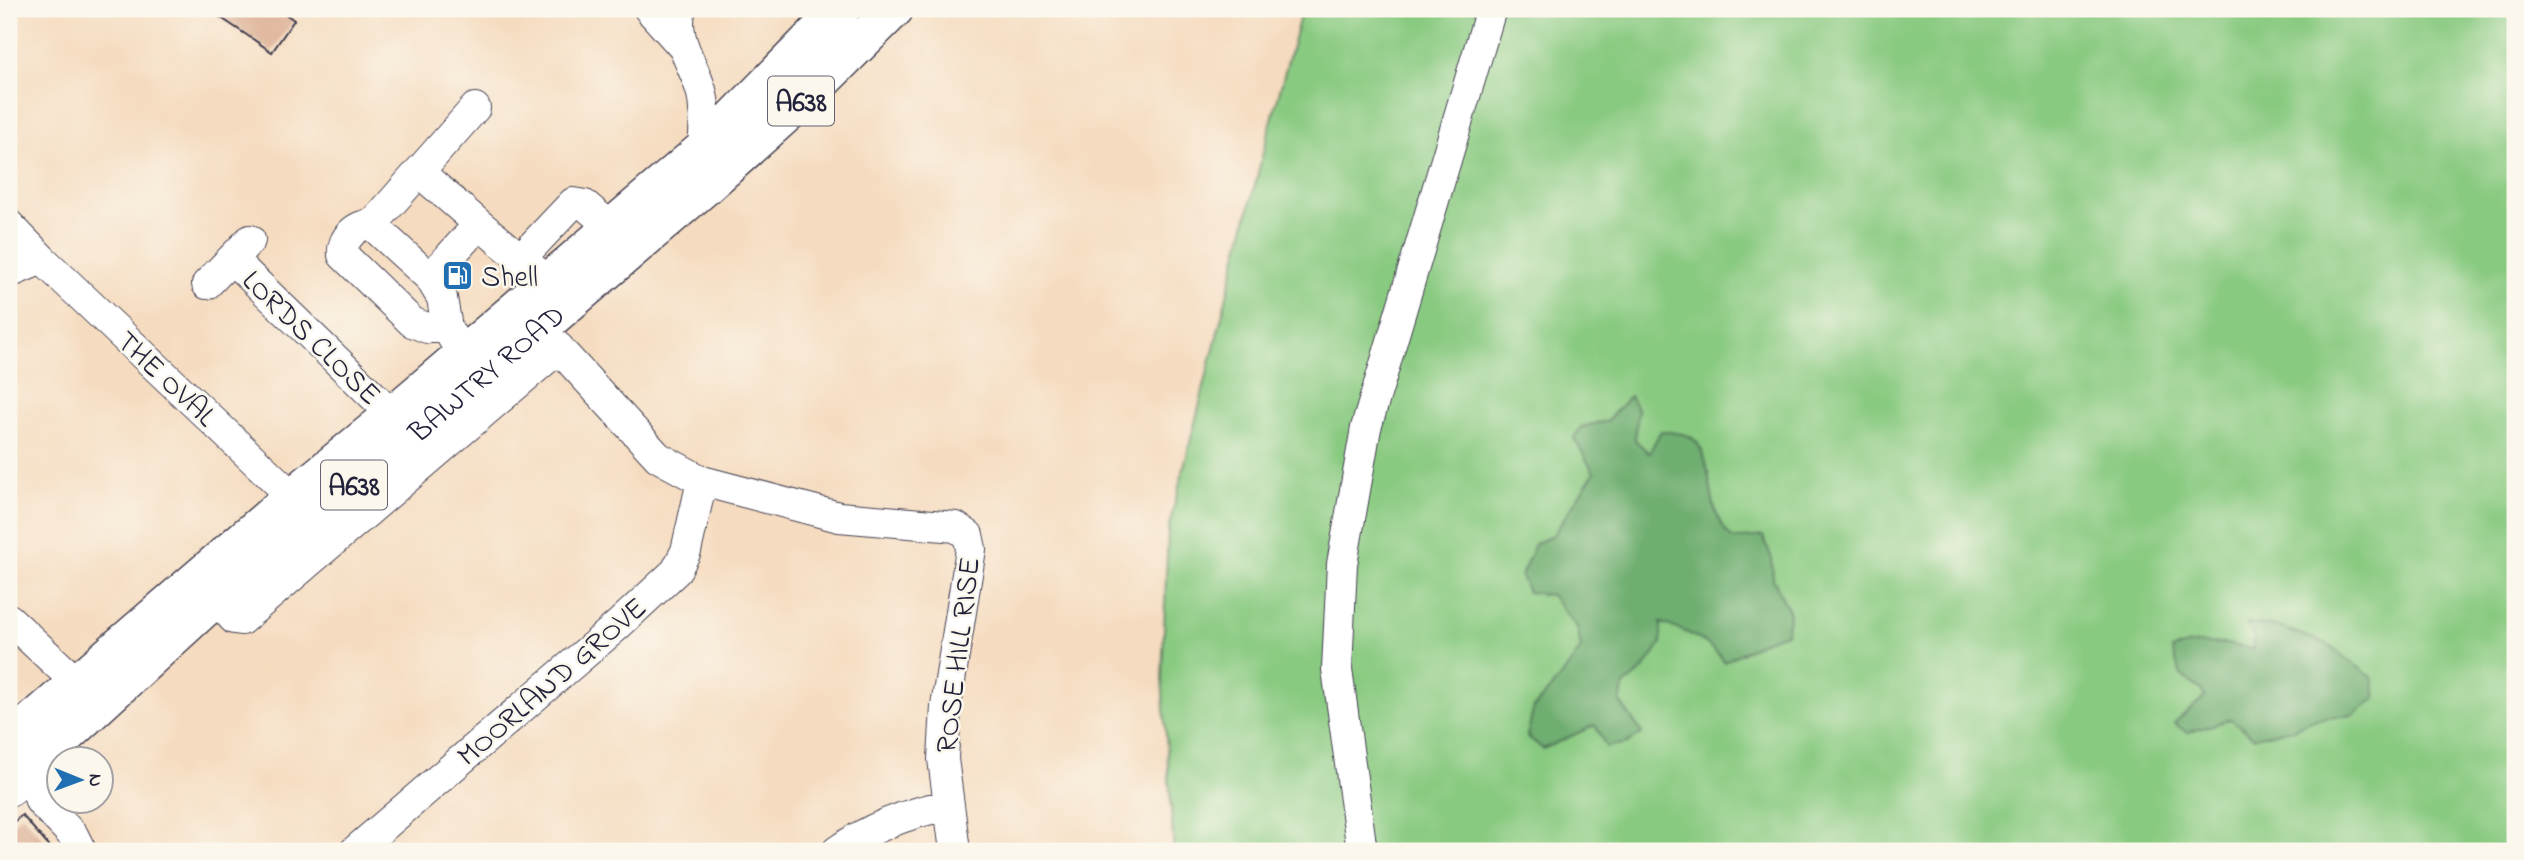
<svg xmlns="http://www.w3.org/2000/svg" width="2524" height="860" font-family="'Indie Flower',sans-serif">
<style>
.green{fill:#89ca81;stroke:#56765e;stroke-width:2}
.forest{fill:#6eae6f;stroke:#486855;stroke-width:2}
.building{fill:#daaa8e}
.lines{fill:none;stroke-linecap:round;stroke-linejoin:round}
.minor-casing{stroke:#423e4f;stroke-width:32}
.highway-casing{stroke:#423e4f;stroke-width:41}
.minor{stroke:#fff;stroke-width:30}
.highway{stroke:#fff;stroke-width:38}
.labels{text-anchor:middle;stroke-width:5;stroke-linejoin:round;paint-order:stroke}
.shield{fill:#fbf7ec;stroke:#636270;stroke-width:2}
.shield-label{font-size:28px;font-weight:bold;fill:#22223b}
.poi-label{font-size:30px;fill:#22223b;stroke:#fbf7ec;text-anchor:start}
.street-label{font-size:30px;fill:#22223b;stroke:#fbf7ec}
</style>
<rect width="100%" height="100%" fill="#fbf7ec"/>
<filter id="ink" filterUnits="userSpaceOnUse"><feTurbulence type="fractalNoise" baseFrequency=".0143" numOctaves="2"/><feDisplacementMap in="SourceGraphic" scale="14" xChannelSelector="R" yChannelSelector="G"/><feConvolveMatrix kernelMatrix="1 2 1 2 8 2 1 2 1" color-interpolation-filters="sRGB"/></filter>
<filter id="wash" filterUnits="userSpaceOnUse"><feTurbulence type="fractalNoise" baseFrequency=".00686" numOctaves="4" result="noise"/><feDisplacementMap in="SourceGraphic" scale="28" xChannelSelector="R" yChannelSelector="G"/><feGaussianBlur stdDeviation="1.57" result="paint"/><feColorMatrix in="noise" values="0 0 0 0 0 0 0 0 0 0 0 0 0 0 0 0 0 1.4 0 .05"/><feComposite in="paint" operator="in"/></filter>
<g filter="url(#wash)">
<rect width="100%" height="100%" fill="#f5dbbf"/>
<path class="green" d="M1302 9H2515V851H1174L1162 678 1168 530 1265 145Z"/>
<path class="forest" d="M1630 396 1638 410 1635 440 1649 453 1661 431C1669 433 1682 432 1689 436 1718 451 1701 516 1734 539L1763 536 1772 559 1773 579 1790 613 1786 633 1766 640 1724 662C1712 641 1683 630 1661 623V644L1643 670 1624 685 1620 702 1642 733 1627 743 1606 747 1595 725 1543 749 1527 736 1534 707 1561 677 1581 648 1577 627 1551 595 1528 592 1521 576 1535 544 1553 535 1594 473 1574 438 1581 427 1607 421Z
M2247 623 2276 626 2325 643 2372 677 2376 698 2353 715 2316 719 2293 729 2254 737 2231 719 2187 733 2174 723 2205 697 2201 690 2181 675 2172 650C2195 639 2229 643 2253 649L2254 637Z"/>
<g id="blocks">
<path class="building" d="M208 9H278L294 20 272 52Z
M22 815 53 851H9V826Z"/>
</g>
</g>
<g filter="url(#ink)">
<use href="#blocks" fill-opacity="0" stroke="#423e4f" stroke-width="2"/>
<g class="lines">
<defs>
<path id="minor" d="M649 9 683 47
M681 9C672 39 696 67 702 94 707 116 703 139 703 161
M419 172 479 224
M9 225 42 259 293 497
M372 225 475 108
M232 259 393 415
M520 259 573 203 585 205 612 228
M9 273 42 259
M430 278 479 224 549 282
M207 284 250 240
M447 328H427L412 322 343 255C341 239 357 223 372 225L430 278 442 298 447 328 463 356
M541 329 658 457 702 481 839 517 956 527 968 535 971 549 946 706 943 759 955 851
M215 598 234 619 241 620 559 348
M9 619 76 682
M30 765 40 801 73 835 81 851
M355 851 618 625 676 571 686 551 702 481
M837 851C871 827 908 813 948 805
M1362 851 1337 669 1342 564 1366 428 1491 9"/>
<g id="highway">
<path d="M9 742 293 497 393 415 703 150 841 9"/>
<path id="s1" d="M9 787 215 598 381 463 703 188 810 92 894 9"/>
</g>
</defs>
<use href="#minor" class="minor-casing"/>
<use href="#highway" class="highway-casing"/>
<use href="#minor" class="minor"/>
<use href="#highway" class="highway"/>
</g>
</g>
<defs>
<symbol id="fuel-square" viewBox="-11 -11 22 22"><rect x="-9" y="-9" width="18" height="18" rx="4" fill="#1f6fb2" stroke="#fbf7ec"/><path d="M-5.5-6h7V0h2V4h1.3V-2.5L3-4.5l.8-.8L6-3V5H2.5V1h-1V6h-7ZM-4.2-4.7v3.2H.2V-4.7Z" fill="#fff"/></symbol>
</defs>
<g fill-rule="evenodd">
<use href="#fuel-square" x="440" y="258" width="35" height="35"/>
</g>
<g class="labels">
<g class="shield">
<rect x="768" y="76.5" width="66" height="49" rx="5"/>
<rect x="321" y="460.5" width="66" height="49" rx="5"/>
</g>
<g class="shield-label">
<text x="801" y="111">A638</text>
<text x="354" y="495">A638</text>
</g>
<g class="poi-label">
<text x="481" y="286">Shell</text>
</g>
<g class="street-label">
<text transform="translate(312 337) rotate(44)" y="10">LORDS CLOSE</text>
<text dy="10" stroke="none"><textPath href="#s1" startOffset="632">BAWTRY ROAD</textPath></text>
<text transform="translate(167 378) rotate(43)" y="10">THE OVAL</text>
<text transform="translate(957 655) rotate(-83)" y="10">ROSE HILL RISE</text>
<text transform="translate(551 681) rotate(-41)" y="10">MOORLAND GROVE</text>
</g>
</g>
<rect width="2524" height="860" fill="none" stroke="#fbf7ec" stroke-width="35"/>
<g transform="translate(80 780) rotate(91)"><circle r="33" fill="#fbf7ec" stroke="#a4a2a5" stroke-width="2"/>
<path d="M0-5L12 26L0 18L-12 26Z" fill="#1f6fb2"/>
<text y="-10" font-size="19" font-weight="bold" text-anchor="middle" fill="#22223b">N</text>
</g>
</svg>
